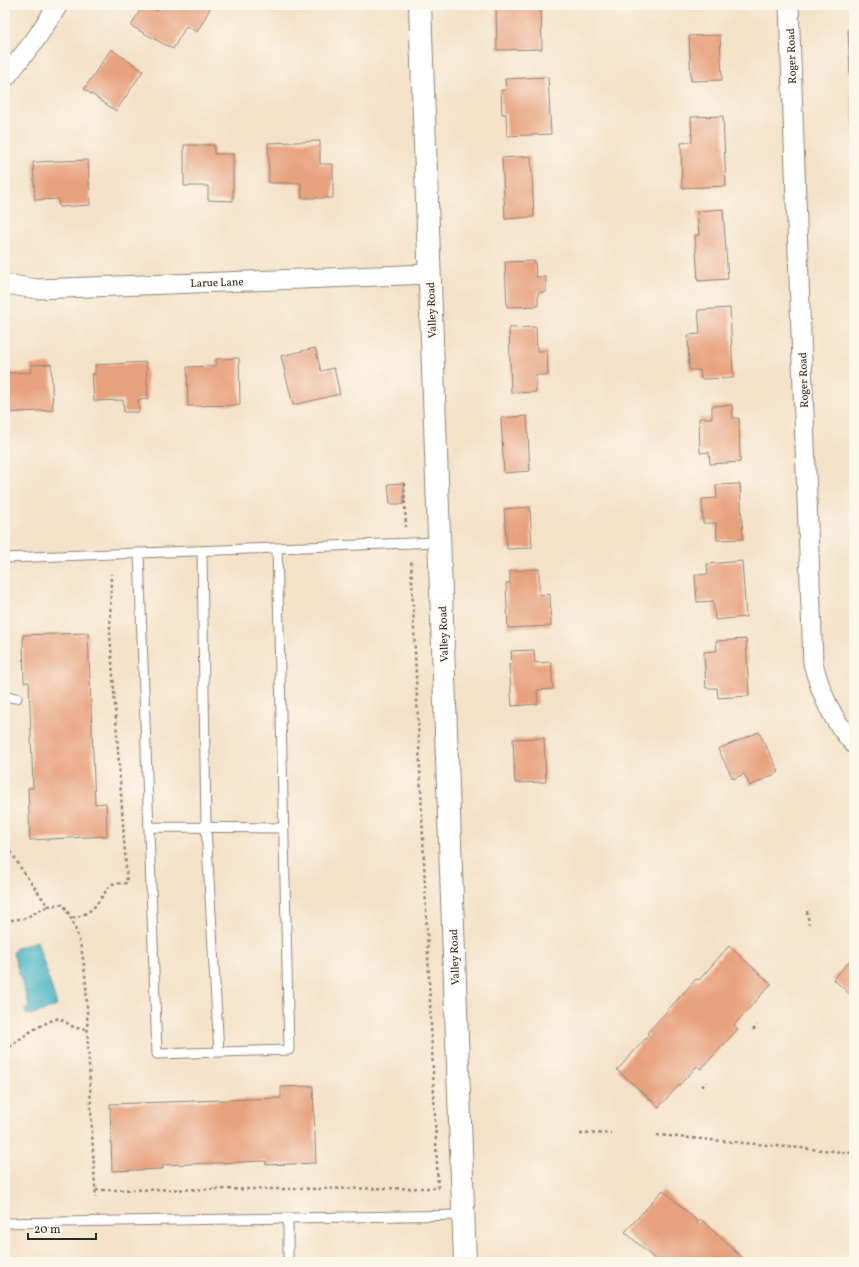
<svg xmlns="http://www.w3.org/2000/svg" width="859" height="1267" font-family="Vollkorn,serif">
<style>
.water{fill:#48b5c4;stroke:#3a7078}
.building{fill:#e8a17d}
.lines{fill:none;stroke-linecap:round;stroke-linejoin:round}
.service-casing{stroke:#90867a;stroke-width:11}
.minor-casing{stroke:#90867a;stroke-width:21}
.tertiary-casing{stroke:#90867a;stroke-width:24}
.path{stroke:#90867a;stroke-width:2.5;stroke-dasharray:3 3;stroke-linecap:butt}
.service{stroke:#fff;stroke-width:9}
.minor{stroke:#fff;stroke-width:19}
.tertiary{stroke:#fff;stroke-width:22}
.labels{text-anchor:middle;stroke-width:3;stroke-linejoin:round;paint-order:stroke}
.street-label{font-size:11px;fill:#2b2b2b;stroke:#fbf7ec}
</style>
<rect width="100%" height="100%" fill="#fbf7ec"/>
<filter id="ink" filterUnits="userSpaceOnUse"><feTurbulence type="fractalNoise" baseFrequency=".025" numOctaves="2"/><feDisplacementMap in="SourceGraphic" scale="8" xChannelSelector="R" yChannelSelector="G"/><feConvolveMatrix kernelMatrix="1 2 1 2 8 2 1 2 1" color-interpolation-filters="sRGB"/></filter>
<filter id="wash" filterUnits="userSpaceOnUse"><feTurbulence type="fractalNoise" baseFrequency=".012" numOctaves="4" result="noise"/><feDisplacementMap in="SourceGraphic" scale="16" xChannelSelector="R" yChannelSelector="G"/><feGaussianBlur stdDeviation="0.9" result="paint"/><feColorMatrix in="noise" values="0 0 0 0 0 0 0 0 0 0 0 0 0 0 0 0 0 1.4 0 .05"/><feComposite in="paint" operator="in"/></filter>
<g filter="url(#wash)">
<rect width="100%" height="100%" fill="#f4e2c8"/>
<path class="water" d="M37 941 57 1005 55 1007 31 1015 26 1014 25 1010 29 1006 13 953 16 948Z"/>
<g id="blocks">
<path class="building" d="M143 5H147L157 11 160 5H203L210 9 197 32 186 26 173 49 131 26Z
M496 5H541L542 49 497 50Z
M848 28H854V74H850Z
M720 35 722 80 691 81 689 36Z
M111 49 143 71 116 111 84 89Z
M548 77 551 134 507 136 506 114H502L501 90H506L505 79Z
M851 93H854V126H853Z
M723 116 726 186 682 188 681 143 692 142 691 117Z
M320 141V164H333V198H302L301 183H269L268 143Z
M184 145H214V154H233V201L208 200V186H184Z
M531 156 534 217 505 219 502 158Z
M88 160 90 205 59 207 58 199 35 200 33 162Z
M723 209 728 279 698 281 695 235H699L697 211Z
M535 261 536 277H546V292L538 293V306L507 307 505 262Z
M730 308 733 378 701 379 700 370H689L688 335 700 334 698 310Z
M536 327 537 351H547L548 375H536V392L511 393 509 328Z
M315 348 321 371 334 368 340 394 293 405 281 356Z
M239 358 240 405 188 406 187 367 216 366V359Z
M146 362 148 399 138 400 139 412H124L123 400 94 401 92 374H95V365Z
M51 364 53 410 5 413V373L31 372 30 365Z
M732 405 733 418H739L740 462 710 464 709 452 700 453 699 418H712V406Z
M527 416 530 471 504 473 501 418Z
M404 483V504H390L388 484Z
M740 484 743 539 717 540 716 523H703L702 499 717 498 716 485Z
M530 507 532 548 507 549 504 509Z
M742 561 746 617 715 620 713 601 697 602 695 575 708 574 707 564Z
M539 569V595L550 594 551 626 508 628 506 583H510V571Z
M88 633 95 804 106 803 107 836 30 840 28 788H33L29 682H24L23 635Z
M746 639 749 696 718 698 717 688H706L704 652 717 651 716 641Z
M534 650 535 663 551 662 553 689 537 690 538 704 512 706 509 664H512L511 651Z
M759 732 779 772 750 786 744 774 733 779 718 749Z
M544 738 546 782 515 783 513 739Z
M729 946 771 984 734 1025 738 1029 701 1069 697 1066 659 1107 617 1070 649 1035 647 1033 696 979 699 980Z
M854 956V998L833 979Z
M313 1086 316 1163 266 1165V1161L163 1165V1169L112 1171 110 1104 281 1098V1087Z
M663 1190 698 1222 700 1219 747 1262H658L625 1232Z"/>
</g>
</g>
<g filter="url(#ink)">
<use href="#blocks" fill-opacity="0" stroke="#90867a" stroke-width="1"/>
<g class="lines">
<defs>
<path id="service" d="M202 551 206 828 219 1052
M139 553 157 1054 289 1050 277 548
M5 558 439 542
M5 697 17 698
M149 827 284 828
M5 1223 464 1215
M288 1262V1219"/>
<path id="minor" d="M789 5 813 663C821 694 832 720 854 744
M5 78 35 40 58 5
M5 284 37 289 430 274"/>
<path id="tertiary" d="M420 5 465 1262"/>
</defs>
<use href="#service" class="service-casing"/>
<use href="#minor" class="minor-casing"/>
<use href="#tertiary" class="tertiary-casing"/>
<path class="path" d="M404 483 406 527
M5 841 22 870 48 906 63 904C90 945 86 998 88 1046 91 1097 92 1148 96 1198
M807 911 809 924
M72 918C97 913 96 901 112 884L127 883 110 632 111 574
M5 921 25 918 48 906
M753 1030 757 1025
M5 1051C22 1037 37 1025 59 1018L75 1028 88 1029
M702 1087 706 1082
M580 1134 611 1133
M657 1135 854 1153
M96 1190 438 1188 411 559"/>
<use href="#service" class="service"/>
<use href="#minor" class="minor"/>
<use href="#tertiary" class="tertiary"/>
</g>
</g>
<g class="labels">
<g class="street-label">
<text transform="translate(791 56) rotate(-92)" y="4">Roger Road</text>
<text transform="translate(217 282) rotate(-2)" y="4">Larue Lane</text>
<text transform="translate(431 310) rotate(-92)" y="4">Valley Road</text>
<text transform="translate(803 380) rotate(-92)" y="4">Roger Road</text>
<text transform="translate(443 634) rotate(-92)" y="4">Valley Road</text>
<text transform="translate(454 957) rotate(-92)" y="4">Valley Road</text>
</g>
</g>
<rect width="859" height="1267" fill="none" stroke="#fbf7ec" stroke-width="20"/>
<path d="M28 1233v6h68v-6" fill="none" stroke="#2b2b2b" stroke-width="2"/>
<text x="34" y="1233" font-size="12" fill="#2b2b2b" stroke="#fbf7ec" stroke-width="3" paint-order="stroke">20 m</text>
</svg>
